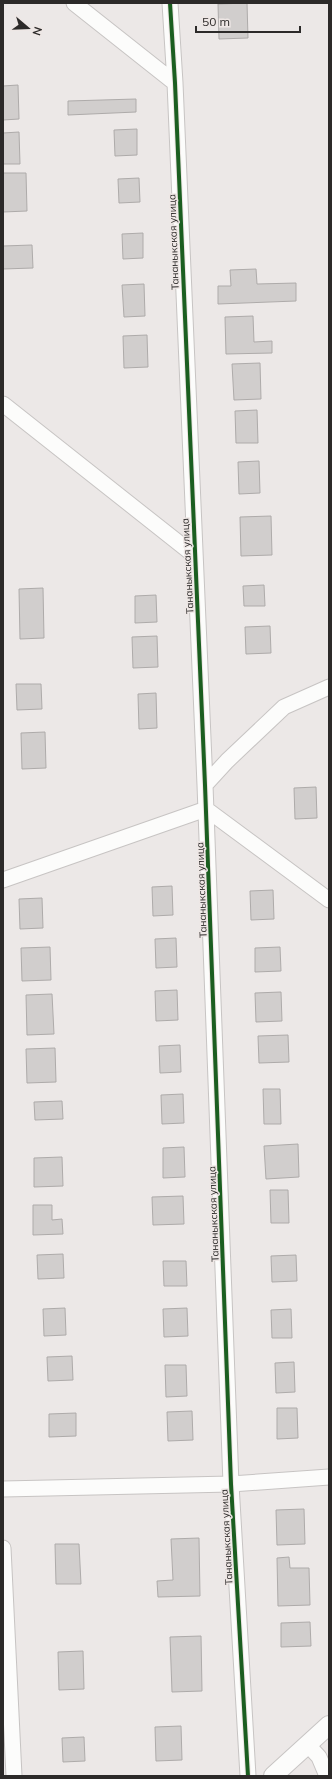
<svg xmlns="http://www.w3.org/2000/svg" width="332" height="1779" font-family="Mulish,sans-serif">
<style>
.building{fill:#d1cecd;stroke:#aeabaa}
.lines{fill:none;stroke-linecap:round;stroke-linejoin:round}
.minor-casing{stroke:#c7c4c3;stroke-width:17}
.major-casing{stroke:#c7c4c3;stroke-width:20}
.minor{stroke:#fcfcfb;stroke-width:15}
.major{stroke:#fcfcfb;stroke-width:18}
.cycleway-casing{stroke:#eee7e5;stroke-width:6}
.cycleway{stroke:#1b5e20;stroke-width:4}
.labels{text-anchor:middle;stroke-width:3;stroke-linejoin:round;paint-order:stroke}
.street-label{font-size:10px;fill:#2c2a29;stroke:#eee7e5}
</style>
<rect width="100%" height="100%" fill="#ece8e7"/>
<path class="building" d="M247 3 248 38 219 39 218 4Z
M18 85 19 119 3 120V86Z
M136 99V112L68 115V101Z
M137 129V155L115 156 114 130Z
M19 132 20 164H3V133Z
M3 173H26L27 211 3 212Z
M139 178 140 202 119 203 118 179Z
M143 233V258L123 259 122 234Z
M32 245 33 268 3 269V246Z
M256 269 257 284 296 283V301L218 304V286H231L230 270Z
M144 284 145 316 124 317 122 285Z
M253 316 254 342 272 341V353L226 354 225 317Z
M147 335 148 367 124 368 123 336Z
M260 363 261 399 234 400 232 364Z
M257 410 258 443H236L235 411Z
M259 461 260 493 239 494 238 462Z
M271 516 272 555 241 556 240 517Z
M264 585 265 606H244L243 586Z
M43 588 44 638 20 639 19 589Z
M156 595 157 622 135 623V596Z
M270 626 271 653 246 654 245 627Z
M157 636 158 667 133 668 132 637Z
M16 684H41L42 709 17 710Z
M156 693 157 728 139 729 138 694Z
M45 732 46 768 22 769 21 733Z
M316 787 317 818 295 819 294 788Z
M172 886 173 915 153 916 152 887Z
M273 890 274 919 251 920 250 891Z
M42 898 43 928 20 929 19 899Z
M176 938 177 967 156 968 155 939Z
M50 947 51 980 22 981 21 948Z
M280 947 281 971 255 972V948Z
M177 990 178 1020 156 1021 155 991Z
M281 992 282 1021 256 1022 255 993Z
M52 994 54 1034 27 1035 26 995Z
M288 1035 289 1062 259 1063 258 1036Z
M180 1045 181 1072 160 1073 159 1046Z
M55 1048 56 1082 27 1083 26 1049Z
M263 1089H280L281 1124H264Z
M183 1094 184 1123 162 1124 161 1095Z
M62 1101 63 1119 35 1120 34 1102Z
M298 1144 299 1177 266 1179 264 1146Z
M184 1147 185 1177 163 1178V1148Z
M62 1157 63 1186 34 1187V1158Z
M270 1190H288L289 1223H271Z
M183 1196 184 1224 153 1225 152 1197Z
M33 1205H52V1220L62 1219 63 1234 33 1235Z
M63 1254 64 1278 38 1279 37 1255Z
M296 1255 297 1281 272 1282 271 1256Z
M163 1261H186L187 1286H164Z
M65 1308 66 1335 44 1336 43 1309Z
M187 1308 188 1336 164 1337 163 1309Z
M291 1309 292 1338H272L271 1310Z
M72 1356 73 1380 48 1381 47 1357Z
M294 1362 295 1392 276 1393 275 1363Z
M165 1365H186L187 1396 166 1397Z
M277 1408H297L298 1438 277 1439Z
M192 1411 193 1440 168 1441 167 1412Z
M76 1413V1436L49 1437V1414Z
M304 1509 305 1544 277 1545 276 1510Z
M199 1538 200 1596 158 1597 157 1581 173 1580 171 1539Z
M55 1544H79L81 1584H56Z
M289 1557 290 1568H309L310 1605 278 1606 277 1558Z
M310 1622 311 1646 281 1647V1623Z
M201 1636 202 1691 172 1692 170 1637Z
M83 1651 84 1689 59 1690 58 1652Z
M181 1726 182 1760 156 1761 155 1727Z
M84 1737 85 1761 63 1762 62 1738Z"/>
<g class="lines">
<defs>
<path id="minor" d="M74 3 175 83
M170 3 175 83 205 785 231 1484 248 1776
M3 404 194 555
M205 785 227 761 284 707 329 687
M3 880 206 809 329 900
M3 1489 231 1484 329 1477
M3 1548 14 1776
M308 1745 319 1757 327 1776"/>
<path id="major" d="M273 1776 329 1725"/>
</defs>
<use href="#minor" class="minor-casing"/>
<use href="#major" class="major-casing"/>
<use href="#minor" class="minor"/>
<use href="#major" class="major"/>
<defs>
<path id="cycleway" d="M170 3 175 83 205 785 231 1484 248 1776"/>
</defs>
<use href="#cycleway" class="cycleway-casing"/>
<use href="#cycleway" class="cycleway"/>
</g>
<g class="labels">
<g class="street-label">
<text transform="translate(173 242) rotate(-92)" y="4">Тананыкская улица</text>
<text transform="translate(187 566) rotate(-93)" y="4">Тананыкская улица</text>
<text transform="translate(201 890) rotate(-92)" y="4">Тананыкская улица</text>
<text transform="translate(213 1214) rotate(-92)" y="4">Тананыкская улица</text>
<text transform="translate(226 1537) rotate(-93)" y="4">Тананыкская улица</text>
</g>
</g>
<rect width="332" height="1779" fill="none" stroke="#2c2a29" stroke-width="8"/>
<g transform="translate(28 28) rotate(109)" stroke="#eee7e5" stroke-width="3" paint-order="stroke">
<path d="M0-3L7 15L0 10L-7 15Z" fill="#2c2a29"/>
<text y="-6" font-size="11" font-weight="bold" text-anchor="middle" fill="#2c2a29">N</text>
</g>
<path d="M196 26v6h104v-6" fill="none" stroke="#2c2a29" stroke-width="2"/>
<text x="202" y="26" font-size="12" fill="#2c2a29" stroke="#eee7e5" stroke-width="3" paint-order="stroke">50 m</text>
</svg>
